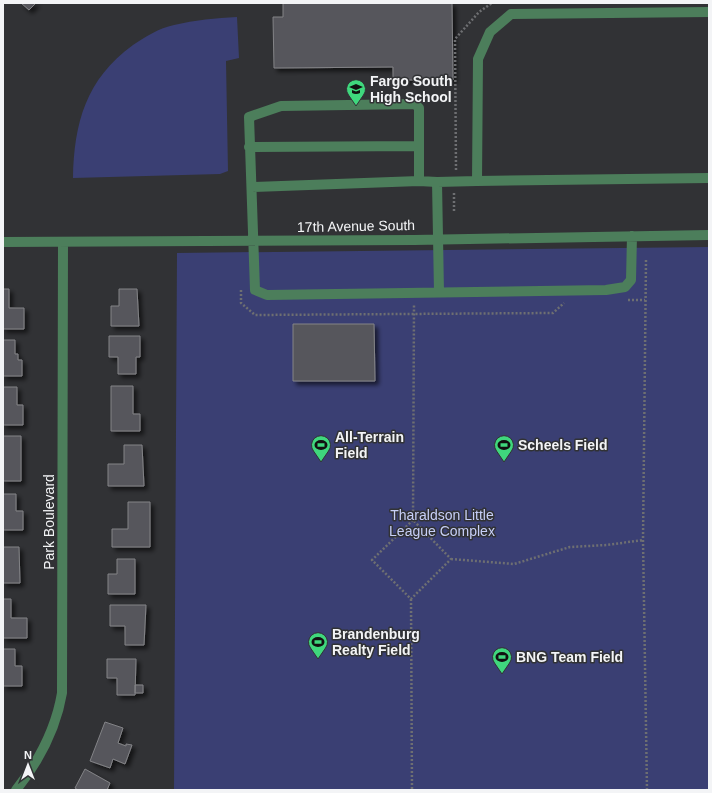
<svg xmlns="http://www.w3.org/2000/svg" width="712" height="793" font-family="Helvetica,sans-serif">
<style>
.green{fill:#3a3f73}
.building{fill:#56575b;stroke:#838387;filter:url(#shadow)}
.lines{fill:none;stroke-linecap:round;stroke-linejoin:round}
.path{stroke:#6e6f72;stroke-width:2.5;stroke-dasharray:2 2;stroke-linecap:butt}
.minor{stroke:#4c7e5b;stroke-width:10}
.labels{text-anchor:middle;stroke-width:3;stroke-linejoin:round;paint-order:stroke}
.poi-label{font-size:14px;font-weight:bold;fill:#f3f4f6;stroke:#313235;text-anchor:start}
.street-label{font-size:14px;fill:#f3f4f6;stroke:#313235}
.park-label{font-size:14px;fill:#c7cff8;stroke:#313235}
</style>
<defs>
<filter id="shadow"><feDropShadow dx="3.5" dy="3.5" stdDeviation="2" flood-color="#0009"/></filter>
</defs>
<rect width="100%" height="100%" fill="#313235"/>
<path class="green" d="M237 17 239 58 226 61 228 171 220 174 73 178C74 123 86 79 133 45 145 37 159 28 174 25 195 20 216 18 237 17Z
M709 247V790H174L177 253Z"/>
<path class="building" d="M21 3H36L29 10Z
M283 3H452L453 80H393V67L274 68 273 17H283Z
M3 289H9V308H24V329H3Z
M119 289H137L139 326H111V306H119Z
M293 324H374L375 381H293Z
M109 336H140V357H136V374H118V357H109Z
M3 340H15V354H18V360H22V376H3Z
M111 386H133V414H140V431H111Z
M3 387H17V405H23V425H3Z
M3 436H21V481H3Z
M124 445H142L144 486H108V464H124Z
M3 494H16V511H23V530H3Z
M128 502H150V547H112V529H128Z
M3 547H19L20 583H3Z
M117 559H135V594H108V574H117Z
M3 599H11V618H27V638H3Z
M110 605H146L144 645H125V626H110Z
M3 649H15V666H22V686H3Z
M107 659H136L135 695H117V678H107Z
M135 685H143V693H135Z
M105 722 123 728 118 743 126 746V744L132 745 125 764 113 759 110 768 90 761Z
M85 769 110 783 107 790H78L75 788Z"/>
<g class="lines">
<path class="path" d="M456 170 455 39 479 12 492 3
M454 193V213
M646 260 643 540 647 790
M241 290V303L255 315 553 313 564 303
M628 300H645
M413 520 372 560 411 599 451 559 413 520 414 305
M451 559 514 564 570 547 607 545 643 540
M411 599 412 790"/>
<path class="minor" d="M249 147 419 146
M477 181 709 178
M437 182 477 181 478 59 490 32 511 14 709 12
M252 187 419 181
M3 242 414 240 709 235
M439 292 437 182 419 181V108L415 104 281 106 249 117 255 290 267 295 606 290 625 287 631 280 632 236
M16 790C39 761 56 729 62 693L63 242"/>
</g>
<defs>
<symbol id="school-pin" viewBox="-11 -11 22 30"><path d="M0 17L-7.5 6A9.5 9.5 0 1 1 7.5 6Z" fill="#3fd77d" stroke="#313235"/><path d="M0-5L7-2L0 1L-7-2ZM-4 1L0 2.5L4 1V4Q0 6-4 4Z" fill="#111"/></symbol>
<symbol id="stadium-pin" viewBox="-11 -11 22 30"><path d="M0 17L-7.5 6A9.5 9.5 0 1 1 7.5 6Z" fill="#3fd77d" stroke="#313235"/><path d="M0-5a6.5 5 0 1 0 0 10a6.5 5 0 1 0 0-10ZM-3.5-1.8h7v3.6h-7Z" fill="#111"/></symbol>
</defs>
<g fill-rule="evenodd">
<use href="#school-pin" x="345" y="78" width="22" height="30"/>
<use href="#stadium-pin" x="310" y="434" width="22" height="30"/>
<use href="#stadium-pin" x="493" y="434" width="22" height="30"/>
<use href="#stadium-pin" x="307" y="631" width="22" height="30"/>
<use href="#stadium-pin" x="491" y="646" width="22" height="30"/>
</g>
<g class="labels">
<g class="poi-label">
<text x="370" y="86">Fargo South<tspan x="370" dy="16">High School</tspan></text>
<text x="335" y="442">All-Terrain<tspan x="335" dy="16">Field</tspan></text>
<text x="518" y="450">Scheels Field</text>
<text x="332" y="639">Brandenburg<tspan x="332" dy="16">Realty Field</tspan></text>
<text x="516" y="662">BNG Team Field</text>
</g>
<g class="street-label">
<text transform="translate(356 226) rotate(-1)" y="5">17th Avenue South</text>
<text transform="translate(49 522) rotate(-90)" y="5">Park Boulevard</text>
</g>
<g class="park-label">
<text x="442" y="520">Tharaldson Little<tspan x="442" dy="16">League Complex</tspan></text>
</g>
</g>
<rect width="712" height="793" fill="none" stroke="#f3f4f6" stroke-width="8"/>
<g transform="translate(28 765)" stroke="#313235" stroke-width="3" paint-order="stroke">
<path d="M0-3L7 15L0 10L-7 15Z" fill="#f3f4f6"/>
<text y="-6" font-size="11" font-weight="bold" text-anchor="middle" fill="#f3f4f6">N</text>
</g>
</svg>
